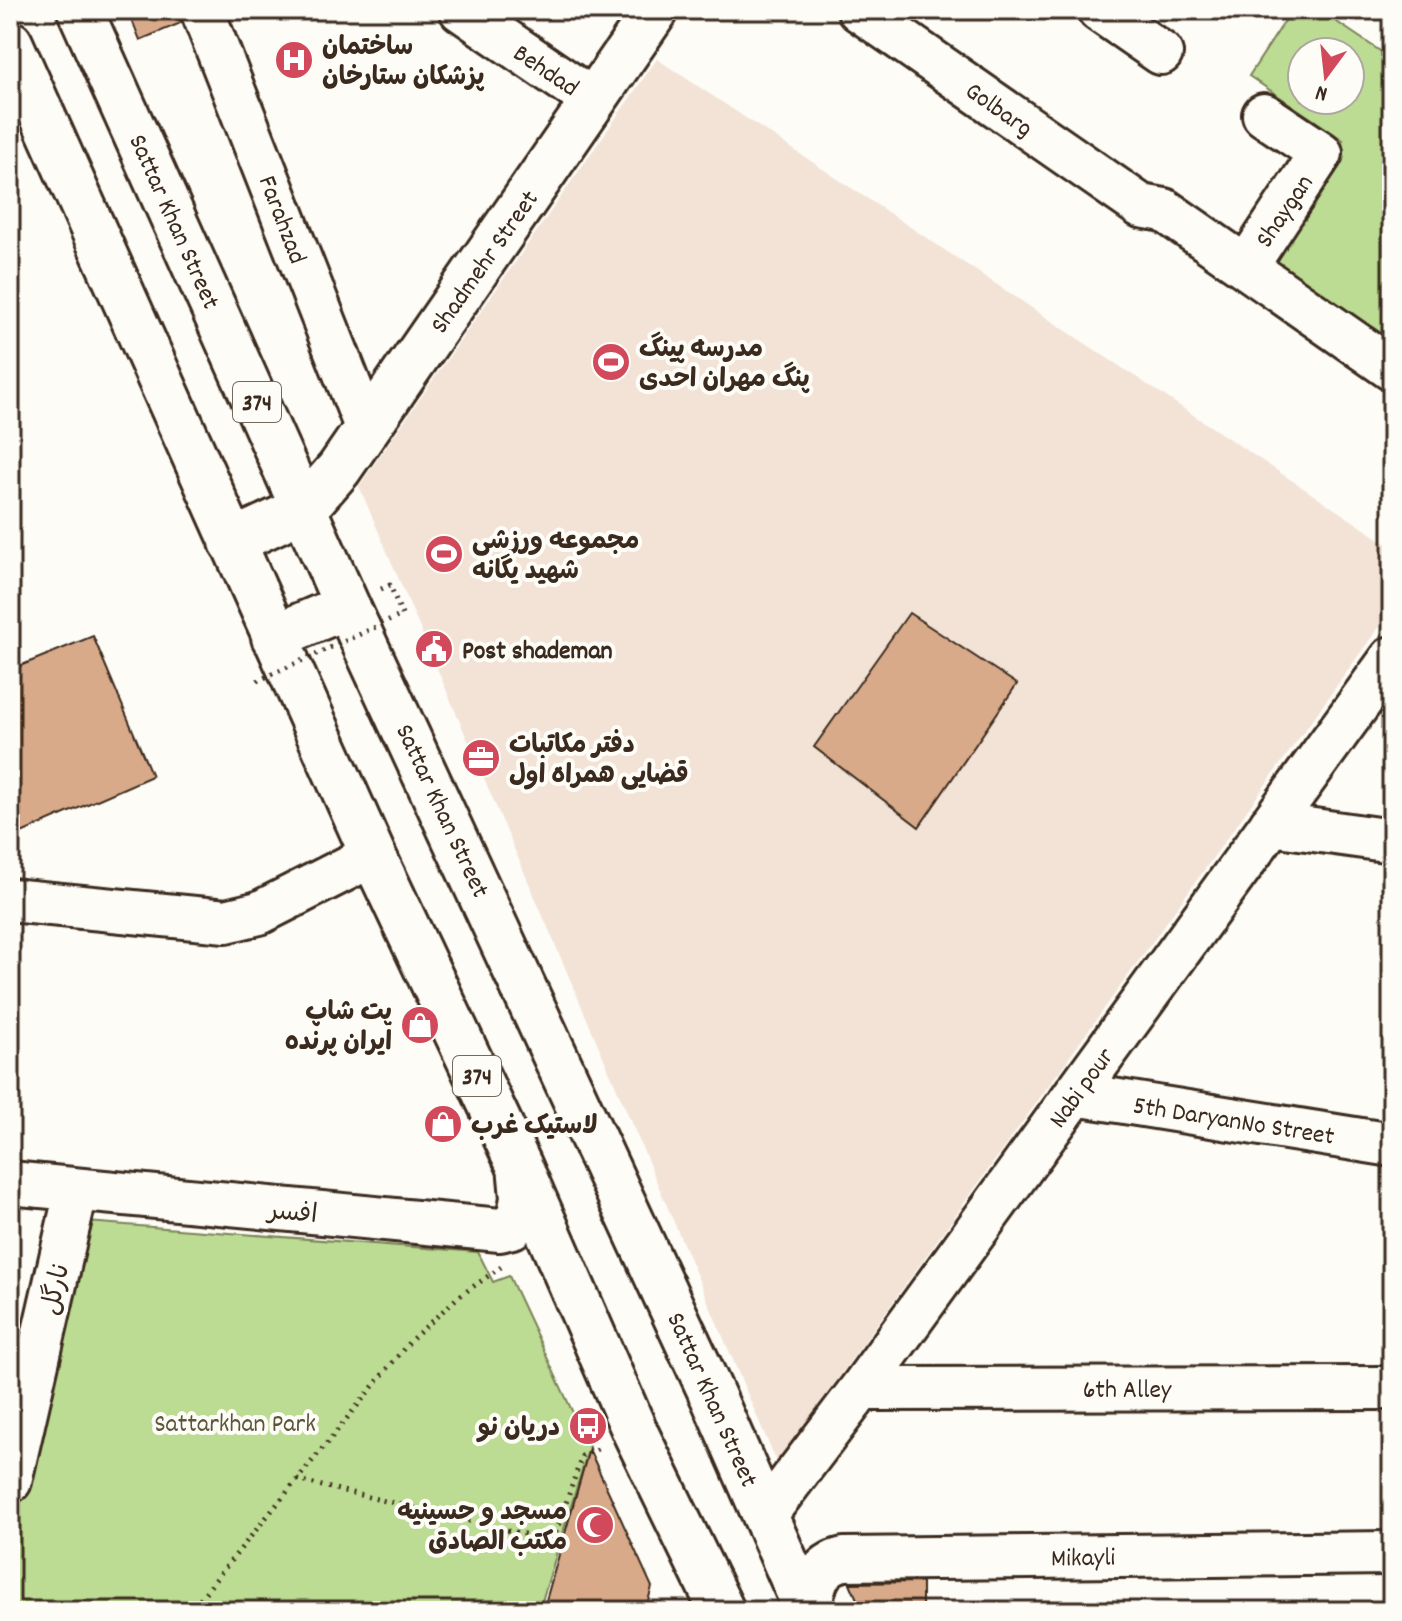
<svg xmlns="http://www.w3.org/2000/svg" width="1402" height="1621" font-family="Dekko,'Playpen Sans Arabic',sans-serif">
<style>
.built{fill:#f2e3d6}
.green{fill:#bcdb93;stroke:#7c8258;stroke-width:2;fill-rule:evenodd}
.building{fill:#d8aa8a;stroke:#3b2a1e;stroke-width:2}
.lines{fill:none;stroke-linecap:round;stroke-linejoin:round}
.minor-casing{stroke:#3b2a1e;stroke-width:48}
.major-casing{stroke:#3b2a1e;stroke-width:50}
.path{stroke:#3b2a1e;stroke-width:5;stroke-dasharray:2 6;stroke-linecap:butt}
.minor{stroke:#fdfcf7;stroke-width:42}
.major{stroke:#fdfcf7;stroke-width:44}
.path-bridge{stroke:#3b2a1e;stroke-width:5;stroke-dasharray:2 6;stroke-linecap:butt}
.labels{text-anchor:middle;stroke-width:8;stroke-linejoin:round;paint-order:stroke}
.shield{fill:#fdfcf7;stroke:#75695f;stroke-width:2}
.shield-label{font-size:24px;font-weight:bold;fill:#3b2a1e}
.poi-label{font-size:26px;font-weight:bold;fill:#3b2a1e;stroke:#fdfcf7;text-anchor:start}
.street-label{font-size:26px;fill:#3b2a1e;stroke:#fdfcf7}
.park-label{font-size:26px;fill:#5b563b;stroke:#fdfcf7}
</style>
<rect width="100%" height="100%" fill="#fdfcf7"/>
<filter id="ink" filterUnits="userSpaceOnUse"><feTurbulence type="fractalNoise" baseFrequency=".0125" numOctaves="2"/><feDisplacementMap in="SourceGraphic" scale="16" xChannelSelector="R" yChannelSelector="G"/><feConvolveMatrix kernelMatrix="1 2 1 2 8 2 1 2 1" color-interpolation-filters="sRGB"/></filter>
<g filter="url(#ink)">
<path class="built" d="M657 59 1392 547V609L777 1463 359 486Z"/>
<path class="green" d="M1292 10H1319L1392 59V356L1258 265 1343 140 1249 76ZM1302 52H1350V100H1302Z
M87 1222 478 1252 493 1282 509 1276 589 1447 539 1611H10V1546Z"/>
<path class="building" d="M128 10H179L181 23 140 40Z
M909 613 1017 684 919 827 814 747Z
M93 636 152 776 10 838V670Z
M589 1449 652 1587 645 1611H543Z
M922 1582V1611H862L850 1583Z"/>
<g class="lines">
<defs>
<path id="minor" d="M202 10 366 427
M461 10 594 101
M859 10 1141 206 1164 210 1392 369
M1099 10 1161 53
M1246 267 1321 153 1264 115
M1271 824 1392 841
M10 900 226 921 259 913 373 855
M1075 1094 1392 1145
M10 1183 500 1230 512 1227 519 1214 522 1198 519 1165
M861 1389 1392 1388
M10 1481 76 1192
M766 1514 861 1389 1392 658
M809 1611C814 1586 816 1565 844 1559L1392 1553"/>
<path id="major" d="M80 10 347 606 713 1397 807 1611
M10 43 373 855 519 1165 636 1434 722 1611
M232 542 305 508 339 469 656 10
M274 637 347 606"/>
</defs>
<use href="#minor" class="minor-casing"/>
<use href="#major" class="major-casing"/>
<path class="path" d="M381 589 390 585 402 615
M297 1480 553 1541 582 1456 602 1447
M190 1611 410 1341 457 1298 501 1267"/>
<use href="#minor" class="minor"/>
<use href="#major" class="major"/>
<path class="path-bridge" d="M257 681 402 615"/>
</g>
</g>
<defs>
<symbol id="hospital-disc" viewBox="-11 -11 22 22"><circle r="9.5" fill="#d1495b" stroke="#fdfcf7"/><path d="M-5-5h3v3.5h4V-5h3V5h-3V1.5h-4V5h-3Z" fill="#fff"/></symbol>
<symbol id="stadium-disc" viewBox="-11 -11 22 22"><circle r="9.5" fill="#d1495b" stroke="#fdfcf7"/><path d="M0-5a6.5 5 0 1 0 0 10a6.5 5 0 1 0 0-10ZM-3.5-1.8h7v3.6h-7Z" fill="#fff"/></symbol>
<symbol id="civic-disc" viewBox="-11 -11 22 22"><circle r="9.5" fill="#d1495b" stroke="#fdfcf7"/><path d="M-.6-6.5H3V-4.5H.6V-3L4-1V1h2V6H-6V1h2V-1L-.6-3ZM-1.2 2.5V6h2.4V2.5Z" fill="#fff"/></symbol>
<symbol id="office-disc" viewBox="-11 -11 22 22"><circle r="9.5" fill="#d1495b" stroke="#fdfcf7"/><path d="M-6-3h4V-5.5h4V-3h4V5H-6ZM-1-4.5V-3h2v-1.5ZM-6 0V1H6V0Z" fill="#fff"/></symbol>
<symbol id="shop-disc" viewBox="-11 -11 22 22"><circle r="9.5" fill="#d1495b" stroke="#fdfcf7"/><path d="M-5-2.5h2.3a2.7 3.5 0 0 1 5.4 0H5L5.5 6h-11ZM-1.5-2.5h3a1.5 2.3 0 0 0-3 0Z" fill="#fff"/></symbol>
<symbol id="bus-disc" viewBox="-11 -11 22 22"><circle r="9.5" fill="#d1495b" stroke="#fdfcf7"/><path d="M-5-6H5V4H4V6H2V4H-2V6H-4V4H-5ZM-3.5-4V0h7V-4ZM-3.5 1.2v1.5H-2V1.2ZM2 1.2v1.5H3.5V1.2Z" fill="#fff"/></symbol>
<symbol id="mosque-disc" viewBox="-11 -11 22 22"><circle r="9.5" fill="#d1495b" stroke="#fdfcf7"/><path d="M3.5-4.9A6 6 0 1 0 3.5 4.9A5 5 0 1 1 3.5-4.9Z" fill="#fff"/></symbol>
</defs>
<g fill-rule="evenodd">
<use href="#hospital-disc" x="272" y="38" width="44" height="44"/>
<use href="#stadium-disc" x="589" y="340" width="44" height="44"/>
<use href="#stadium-disc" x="422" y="532" width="44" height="44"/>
<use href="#civic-disc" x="412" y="627" width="44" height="44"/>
<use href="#office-disc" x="459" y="736" width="44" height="44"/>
<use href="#shop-disc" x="398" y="1003" width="44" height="44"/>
<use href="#shop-disc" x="421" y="1102" width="44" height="44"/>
<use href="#bus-disc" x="566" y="1404" width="44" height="44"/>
<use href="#mosque-disc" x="573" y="1503" width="44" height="44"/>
</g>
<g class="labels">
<g class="shield">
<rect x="233" y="382" width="48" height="40" rx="6"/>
<rect x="453" y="1056" width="48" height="40" rx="6"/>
</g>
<g class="shield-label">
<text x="257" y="410">374</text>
<text x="477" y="1084">374</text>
</g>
<g class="poi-label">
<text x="322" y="54">ساختمان<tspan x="322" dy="30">پزشکان ستارخان</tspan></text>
<text x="639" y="356">مدرسه پینگ<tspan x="639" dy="30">پنگ مهران احدی</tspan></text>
<text x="472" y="548">مجموعه ورزشی<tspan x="472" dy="30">شهید یگانه</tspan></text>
<text x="462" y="658">Post shademan</text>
<text x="509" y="752">دفتر مکاتبات<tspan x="509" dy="30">قضایی همراه اول</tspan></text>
<text x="392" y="1019" text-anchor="end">پت شاپ<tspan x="392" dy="30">ایران پرنده</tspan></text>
<text x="471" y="1133">لاستیک غرب</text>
<text x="560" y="1435" text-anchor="end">دریان نو</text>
<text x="567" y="1519" text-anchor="end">مسجد و حسینیه<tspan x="567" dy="30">مکتب الصادق</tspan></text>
</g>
<g class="street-label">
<text transform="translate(547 69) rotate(34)" y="9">Behdad</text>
<text transform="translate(1000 108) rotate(35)" y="9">Golbarg</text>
<text transform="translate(1283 210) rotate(-56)" y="9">Shaygan</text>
<text transform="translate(284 219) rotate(69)" y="9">Farahzad</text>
<text transform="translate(176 221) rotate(66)" y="9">Sattar Khan Street</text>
<text transform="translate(483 261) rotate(-55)" y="9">Shadmehr Street</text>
<text transform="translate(444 810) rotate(65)" y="9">Sattar Khan Street</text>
<text transform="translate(1080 1087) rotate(-54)" y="9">Nabi pour</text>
<text transform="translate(1234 1119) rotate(9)" y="9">5th DaryanNo Street</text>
<text transform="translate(293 1211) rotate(5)" y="9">افسر</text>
<text transform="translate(54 1289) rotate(-77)" y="9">نارگل</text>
<text x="1127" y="1397">6th Alley</text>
<text transform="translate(714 1399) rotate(66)" y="9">Sattar Khan Street</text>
<text transform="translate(1083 1556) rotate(-1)" y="9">Mikayli</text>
</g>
<g class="park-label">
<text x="235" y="1431">Sattarkhan Park</text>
</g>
</g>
<rect width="1402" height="1621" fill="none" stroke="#fdfcf7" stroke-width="40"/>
<rect x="20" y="20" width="1362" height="1581" fill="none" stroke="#3b2a1e" stroke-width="3" filter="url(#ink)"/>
<g transform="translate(1326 76) rotate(195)"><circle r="38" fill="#fdfcf7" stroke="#afa8a0" stroke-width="2"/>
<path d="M0-6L14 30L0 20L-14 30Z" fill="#d1495b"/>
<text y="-12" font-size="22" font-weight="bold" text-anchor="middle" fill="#3b2a1e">N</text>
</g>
</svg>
